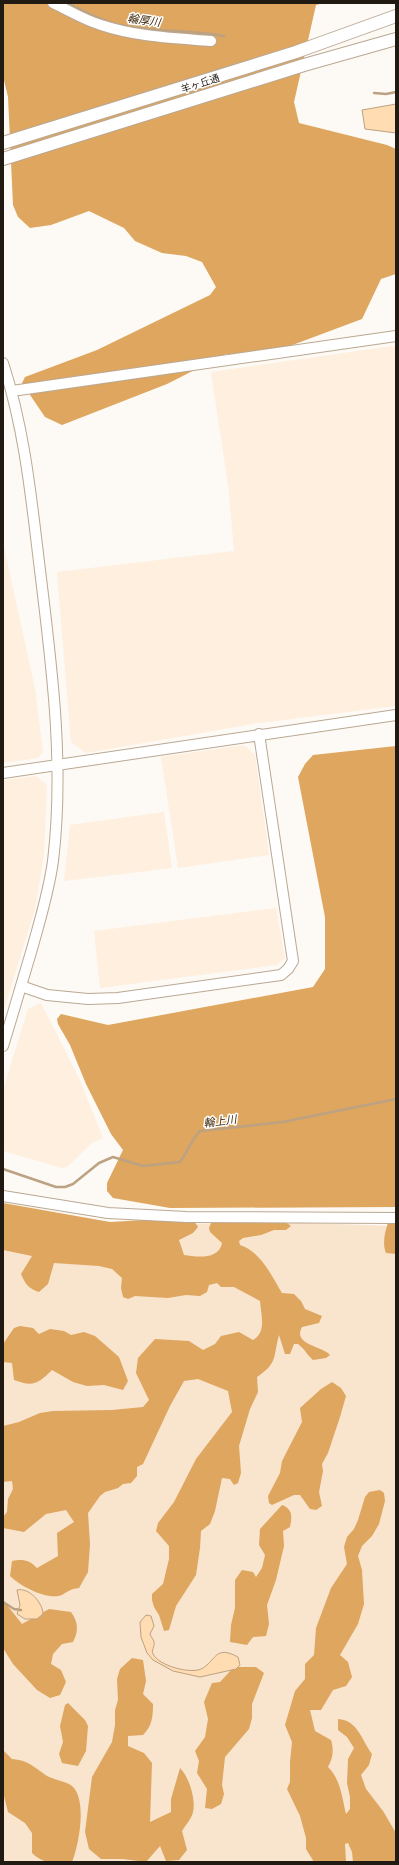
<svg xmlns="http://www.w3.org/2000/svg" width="399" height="1865" font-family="'Nunito Sans','Noto Sans JP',sans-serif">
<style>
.built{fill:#feefde}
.green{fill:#f9e4cd}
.forest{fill:#dea65e}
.water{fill:#ffdcb2;stroke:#bca282}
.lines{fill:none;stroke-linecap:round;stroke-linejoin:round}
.stream{stroke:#bca282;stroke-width:2.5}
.minor-casing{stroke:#baa893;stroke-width:12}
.major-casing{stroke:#baa893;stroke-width:14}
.minor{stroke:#fff;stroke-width:10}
.major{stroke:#fff;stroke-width:12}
.labels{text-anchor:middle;stroke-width:3;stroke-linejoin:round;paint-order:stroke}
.street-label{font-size:10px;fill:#211a12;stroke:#fff}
.water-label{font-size:11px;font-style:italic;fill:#3d2606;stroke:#fff}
</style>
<rect width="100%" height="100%" fill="#fdf9f4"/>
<path class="built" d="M392 346 396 348V706L259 723 86 753 71 742 57 572 234 551 229 492 211 372Z
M3 542 35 689 43 752 38 758 3 763Z
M244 745 255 755 269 855 178 868 161 757Z
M36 776 47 785 44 855 35 909 3 1013V780Z
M164 812 172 868 64 881 70 825Z
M276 908 285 958 277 965 100 988 94 931Z
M41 1003 79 1078 103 1138 92 1143 67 1167 62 1168 3 1151V1090L28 1009Z"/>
<path class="green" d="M3 1207 108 1226 276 1222 396 1226V1862H3Z"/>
<path class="forest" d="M3 3H324L316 5 294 102 299 123 387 145 396 149V274L381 279 362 319 263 356 226 354 167 384 62 425 45 417 22 383 25 377 97 350 210 295 216 287 202 262 186 256 162 253 135 241 124 228 89 211 51 225 30 228 18 217 13 205 8 97 3 76Z
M396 746V1207L170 1208 113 1198 107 1191V1183L123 1150 111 1134 86 1084 70 1045 58 1024 57 1019 61 1014 108 1025 313 987 325 969V917L298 777 305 764 313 755Z
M3 1203 110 1222 162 1219 194 1221 198 1227 193 1233 179 1240 184 1255C197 1257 219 1260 222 1243L210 1232 209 1228 212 1221H284L291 1226 286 1230H274L261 1235 243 1238 239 1241 240 1245C261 1252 271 1275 282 1293L294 1294 301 1301 305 1309 322 1316 319 1323 302 1327C292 1345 323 1346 330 1355L326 1358 313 1360C306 1354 306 1350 298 1344H294L290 1354H285L279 1335C273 1357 278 1363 257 1377L258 1392 250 1409 239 1446 241 1473 238 1483 234 1485 230 1479 222 1478 215 1511 210 1524 201 1531 200 1548 196 1575 176 1606 169 1630 164 1631 159 1615 154 1607 152 1600V1594L163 1584 169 1559V1546L156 1531 158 1523 174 1502 196 1459 232 1412 228 1391 198 1379 184 1381 170 1406 143 1464 137 1467V1476L131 1483 123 1484 118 1488 105 1492 100 1496 88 1513 90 1544 88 1572 79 1588C70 1589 69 1591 62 1595 48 1601 20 1586 10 1576L12 1561C23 1559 29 1560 37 1568L58 1556 57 1533 74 1522 66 1510 46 1514 24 1532 3 1528V1517L7 1512 8 1499 13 1489 12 1481 3 1482V1426L19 1422 40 1413 53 1411 112 1410 143 1407 149 1400 136 1373 138 1358 155 1339 189 1341 203 1350 215 1344 221 1336 239 1332 253 1340C267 1332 261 1315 260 1301L234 1287H221L217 1283 209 1285 207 1292 200 1296 186 1295 168 1298 135 1296 128 1299 123 1297 121 1288 122 1278 112 1269 99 1266 54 1263 48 1284 39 1292C29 1289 25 1284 21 1274L32 1256 3 1250Z
M396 1220V1254L386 1253C382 1243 385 1232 388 1223Z
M20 1326 33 1328 39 1334 50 1329 64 1331 71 1335 84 1332 95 1336 119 1357 128 1381 123 1390 104 1385 87 1386 73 1382 52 1370C38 1384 33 1387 14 1380L12 1363 3 1362V1344L14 1328Z
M332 1382 341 1388 346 1396 340 1417 328 1453 322 1464 323 1471 319 1492 322 1506 316 1510 310 1509 300 1495H294L272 1505 269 1503 268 1496 280 1473 282 1461 302 1422 300 1408 321 1389Z
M380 1490 384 1493 385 1501 379 1524 372 1536 362 1546 358 1556 362 1570 364 1604 358 1624 340 1655 348 1662 352 1677 346 1686 333 1690 321 1710H310L315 1731 331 1740C334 1750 333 1758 328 1767 341 1780 342 1798 346 1814L350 1809V1797L347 1783 348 1759 354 1748 347 1737 338 1730V1719C358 1720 362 1741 372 1754L369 1765 361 1775 366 1789 383 1811 396 1833V1862H353L352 1852 348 1843 345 1844 346 1862H314L306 1849V1838L300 1816 287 1789 290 1782V1762L292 1742 285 1725 295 1691 305 1679V1664L314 1655 316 1628 331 1588 347 1564 344 1547 347 1537 354 1529 358 1520 365 1497 369 1492Z
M282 1505C293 1509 292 1517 290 1527L283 1531 284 1546 276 1580 267 1605 269 1624 266 1636 253 1637 247 1645 230 1642 231 1625 235 1608V1580L242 1570 253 1572 256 1577 262 1568 265 1555 259 1545 260 1529Z
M3 1600 22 1624 49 1609 71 1612C78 1622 79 1630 73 1642L62 1644 53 1654 51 1664 61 1670 66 1682 60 1695 50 1698 37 1690 13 1664 3 1648Z
M132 1658 143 1660 146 1681 143 1694 153 1704C153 1717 152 1726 143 1735L128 1736V1746L144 1753 152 1763 150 1822 171 1812V1799L180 1768C189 1777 196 1799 193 1812 192 1818 185 1826 182 1831L187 1850 179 1860 166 1861 160 1846 146 1862 123 1859H101L89 1849 85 1832 92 1777 112 1742 115 1725V1710L118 1700 117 1679 120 1669Z
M234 1667H256L264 1673 252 1704V1718L249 1729 225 1757 222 1785 224 1794 221 1804 212 1809 205 1808 207 1789 197 1773 199 1761 195 1751 205 1737 208 1719 204 1702 212 1683 220 1682Z
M68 1703 85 1720 88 1726 86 1751 78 1766 62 1763 59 1754 63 1742 60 1726 65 1705Z
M3 1750 12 1759C28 1760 34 1767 47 1776 54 1780 69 1782 73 1787 87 1801 79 1845 72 1862 55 1862 44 1865 32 1853V1833L25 1823 8 1812 3 1792Z"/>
<path class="water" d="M396 104V133L365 129 362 110Z
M17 1590C29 1587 43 1603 43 1614L37 1619H25L17 1614 20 1605Z
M146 1615 151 1616 154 1626 150 1634C151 1637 154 1640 154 1642 155 1647 151 1650 153 1654 159 1666 190 1674 201 1669 216 1662 214 1644 238 1657L240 1665 236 1669 200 1677 173 1671 153 1660 147 1653 141 1637 140 1622Z"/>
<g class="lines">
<path class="stream" d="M67 3C87 13 108 24 131 27 161 32 193 30 224 36
M374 93 386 94 396 92
M3 1169 56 1187H65L73 1184 99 1163 113 1157 143 1166 180 1162C187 1153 193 1137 200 1131L283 1122 396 1099
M3 1602 14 1609 21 1610"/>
<defs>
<path id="minor" d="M53 3C68 10 84 20 101 25 137 37 174 38 211 41
M3 363C24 427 31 495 39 562 51 661 65 761 53 861 49 891 40 920 32 949 22 982 13 1014 3 1046
M12 391 396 336
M3 773 396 715
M21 986 47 995 88 999 118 998 281 975 288 969 293 961 259 734
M3 1196 108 1213 186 1217 396 1218"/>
<path id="major" d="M3 143 296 52 396 16
M3 159 304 65 396 39"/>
</defs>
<use href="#minor" class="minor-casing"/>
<use href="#major" class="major-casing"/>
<use href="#minor" class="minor"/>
<use href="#major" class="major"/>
</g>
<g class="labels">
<g class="street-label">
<text transform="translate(200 83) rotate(-18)" y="4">羊ヶ丘通</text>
</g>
<g class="water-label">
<text transform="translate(144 20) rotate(8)" y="4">輪厚川</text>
<text transform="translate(220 1121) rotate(-7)" y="4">輪上川</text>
</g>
</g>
<rect width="399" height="1865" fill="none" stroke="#211a12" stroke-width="8"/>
</svg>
